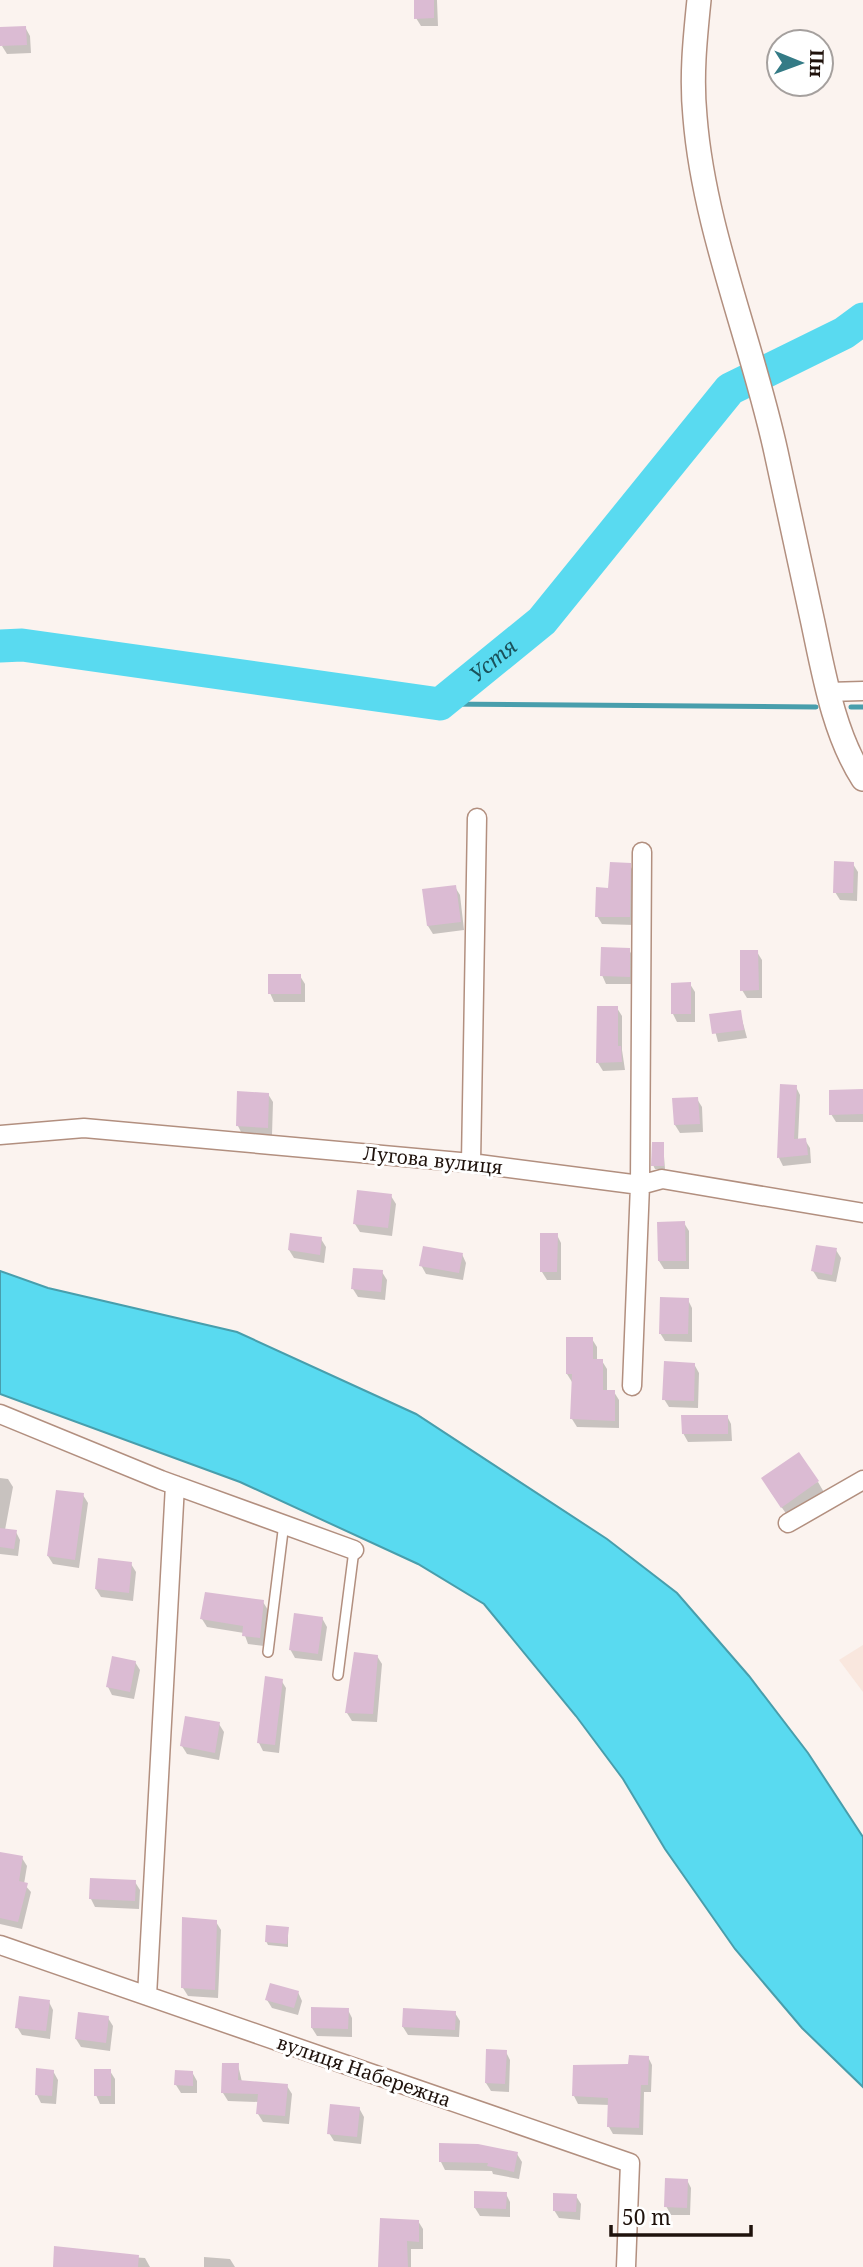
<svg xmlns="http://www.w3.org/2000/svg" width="863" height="2267" font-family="'Noto Serif',serif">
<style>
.built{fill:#f9e7de}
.water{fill:#59daf0;stroke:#489eac;stroke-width:2}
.shadow{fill:#0003}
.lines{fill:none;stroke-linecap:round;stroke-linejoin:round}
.stream{stroke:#489eac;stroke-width:5}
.river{stroke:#59daf0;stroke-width:33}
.building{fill:#dbbbd3}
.service-casing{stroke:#b28f7f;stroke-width:12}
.minor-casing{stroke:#b28f7f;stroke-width:21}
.tertiary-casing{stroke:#b28f7f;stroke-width:26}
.service{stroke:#fff;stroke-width:9}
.minor{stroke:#fff;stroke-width:18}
.tertiary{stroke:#fff;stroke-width:23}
.labels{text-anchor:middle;stroke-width:6;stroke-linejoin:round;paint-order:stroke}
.street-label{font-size:19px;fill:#1f120c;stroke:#fff}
.water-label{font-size:21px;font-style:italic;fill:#1a525b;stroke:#fff}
</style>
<rect width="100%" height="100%" fill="#fbf3ef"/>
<path class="built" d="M863 1645V1692L839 1660Z"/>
<path class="water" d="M0 1271 48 1288 237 1332 416 1414 607 1539 677 1593 749 1676 808 1753 863 1837V2087L802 2028 735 1949 665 1849 623 1779 576 1716 484 1604 418 1564 240 1482 0 1394Z"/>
<path class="shadow" d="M415 0H437L438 26H421L416 18Z
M25 27 30 36 31 53 7 54 2 46Z
M853 864 858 872 857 901 840 900 835 892Z
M630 865 634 873V925L602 924 597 916 610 889Z
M455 887 460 895 464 930 433 934 428 926 424 891Z
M629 950 634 958V984H606L602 975Z
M757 952 762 960V998H747L742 990Z
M300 976 305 984V1002H274L270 993Z
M690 984 695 992V1022H677L673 1014Z
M617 1008 622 1016V1050L625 1070 603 1071 598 1063Z
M740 1012 747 1038 718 1042 711 1016Z
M796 1087 800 1095 798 1140H805L810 1148 811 1163 783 1166 779 1158Z
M268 1094 273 1102 272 1135 242 1134 238 1126Z
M863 1094V1122H836L831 1114Z
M697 1099 702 1107 703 1132 680 1133 675 1125 674 1100Z
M663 1144 665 1169H655L653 1165Z
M391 1196 396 1204 392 1236 360 1232 355 1224Z
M684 1223 689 1231V1269H664L659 1261Z
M557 1235 561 1243V1280H547L542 1272Z
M321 1239 326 1247 324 1263 294 1258 289 1250Z
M836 1250 841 1258 836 1282 818 1279 813 1271Z
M462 1254 466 1263 463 1280 426 1274 421 1265Z
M382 1272 387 1280 385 1300 358 1297 353 1289Z
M688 1300 692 1308V1342L665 1341 660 1333Z
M592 1339 597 1347V1361H602L607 1369V1392H614L619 1400V1428L577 1427 572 1419V1382L567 1374Z
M694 1364 699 1373 698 1408 669 1407 664 1399Z
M727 1416 731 1424 732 1441 688 1442 683 1433Z
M0 1478 8 1479 13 1487 5 1530 16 1532 20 1540 18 1556 0 1554Z
M818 1482 825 1494 790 1519 770 1491Z
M83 1495 88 1503 79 1568 53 1564 48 1556Z
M131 1564 136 1572 133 1601 101 1597 96 1589Z
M263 1602 268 1610 264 1646 248 1644 244 1633 207 1627 202 1619Z
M322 1618 327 1627 322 1661 295 1658 290 1649Z
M377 1656 382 1664 377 1722 352 1721 347 1713Z
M135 1662 140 1670 134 1699 112 1695 108 1687Z
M281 1680 286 1688 279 1753 263 1751 259 1743Z
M219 1724 224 1732 219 1760 187 1754 182 1746Z
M0 1854 22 1858 27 1866 24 1884 31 1892 22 1929 0 1924Z
M135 1882 140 1890 139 1909 95 1907 91 1899Z
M216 1922 221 1930 218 1998 188 1996 183 1988Z
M288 1929V1947L268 1945 266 1941Z
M298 1992 302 2001 298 2015 272 2008 267 2000Z
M49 2002 53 2010 50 2039 22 2035 17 2027Z
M348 2010 352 2018V2037L317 2036 312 2028Z
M455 2013 460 2021 459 2037 408 2035 403 2027Z
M108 2018 113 2026 110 2051 81 2047 76 2039Z
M506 2052 510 2060 509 2092 491 2091 486 2083Z
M648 2057 652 2065 651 2092H644L643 2135 613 2134 609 2127 610 2105 578 2104 574 2096Z
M238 2065 242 2082 287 2086 292 2094 289 2124 263 2122 258 2114 259 2102 228 2101 223 2093Z
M53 2071 58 2080 56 2104 41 2103 37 2095Z
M110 2071 115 2079V2104H100L96 2095Z
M192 2072 197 2081V2093H181L176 2085Z
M359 2108 364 2117 361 2144 334 2141 329 2133Z
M517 2154 522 2162 519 2179 493 2174 492 2171 445 2170 441 2162Z
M687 2180 691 2188 690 2215H671L666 2206Z
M506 2194 510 2202V2217L480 2216 475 2208Z
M576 2196 581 2204 580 2220 559 2218 554 2210Z
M418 2221 423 2229V2249H411V2267H381Z
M115 2256 145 2258 150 2267H114Z
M204 2257 230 2259 235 2267H204Z"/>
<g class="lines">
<path class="stream" d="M440 704 816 707
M851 707H863"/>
<path class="river" id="s1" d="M0 646 22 645 440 704 542 621 730 389 844 333 863 319"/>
</g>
<path class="building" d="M414 0H434V18L414 19Z
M26 26 27 45 0 46V27Z
M834 861 854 862 853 893H833Z
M610 862 631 863 630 917H595L596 887 608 888Z
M456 885 461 922 427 926 422 889Z
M601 947 630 948V977L600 976Z
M740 950H758L759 990 740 991Z
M268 974H301V994H268Z
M691 982V1014H671V983Z
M597 1006H618V1046H621L622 1062 596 1063Z
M741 1010 744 1030 712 1034 709 1014Z
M780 1084 797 1085 794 1139 806 1138 808 1155 777 1158Z
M863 1089V1114L829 1115V1090Z
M237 1091 269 1093 268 1128 236 1126Z
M698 1097 700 1124 674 1125 672 1098Z
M652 1142H664V1166H651Z
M357 1190 392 1194 388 1228 353 1224Z
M685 1221 686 1261H658L657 1222Z
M290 1233 322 1237 320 1255 288 1250Z
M540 1233H558L557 1272H540Z
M816 1245 837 1248 832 1275 811 1271Z
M423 1246 463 1253 459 1273 419 1266Z
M353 1268 383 1270 381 1292 351 1289Z
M660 1297 689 1298 688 1334H659Z
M566 1337H593V1359H603V1390H615V1421L570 1419 572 1374H566Z
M664 1361 695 1363 694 1401 662 1400Z
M681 1415H728V1434H682Z
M799 1452 819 1481 781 1508 761 1478Z
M56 1490 84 1493 75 1560 47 1556Z
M0 1528 17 1530 14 1549 0 1547Z
M98 1558 132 1562 129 1593 95 1589Z
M205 1592 264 1600 260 1638 242 1636 243 1626 200 1619Z
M294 1613 323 1617 318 1654 289 1650Z
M354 1652 378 1655 373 1714 345 1713Z
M112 1656 136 1661 130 1692 106 1687Z
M265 1676 283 1679 275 1745 257 1743Z
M185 1716 220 1722 215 1753 180 1746Z
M0 1852 23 1856 19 1881 28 1883 18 1922 0 1918Z
M90 1878 136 1880 135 1901 89 1899Z
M182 1917 217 1920 215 1990 181 1988Z
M266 1925 289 1927 287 1944 265 1942Z
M270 1983 299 1991 294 2008 265 2000Z
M19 1996 50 2000 46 2031 15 2028Z
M311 2007 349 2008 348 2029 311 2028Z
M403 2008 456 2011 455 2030 402 2027Z
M78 2012 109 2016 106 2043 75 2039Z
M486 2049 507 2050 505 2084 485 2083Z
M629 2055 649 2056 648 2085H641L639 2128 607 2127 608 2098 572 2096 573 2065 628 2064Z
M222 2063H239L238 2080 288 2084 285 2116 256 2114 258 2094 221 2093Z
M36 2068 54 2070 52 2096 35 2095Z
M94 2069H111V2096H94Z
M175 2070 193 2071V2086L174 2085Z
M330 2104 360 2107 357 2137 327 2134Z
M439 2143 478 2144 518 2152 514 2172 487 2166 488 2163 439 2162Z
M665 2178 688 2179 687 2208 664 2207Z
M474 2191 507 2192 506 2209 474 2208Z
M553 2193 577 2194 576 2212 553 2211Z
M380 2218 419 2220V2242L407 2241 408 2267H378Z
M54 2246 139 2255 138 2267H53Z"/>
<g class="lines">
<defs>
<path id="service" d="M268 1652 284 1523
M338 1675 354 1550"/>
<path id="minor" d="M828 692 863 691
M0 1135 84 1128 471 1163 640 1185 662 1179 863 1213
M471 1163 477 818
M632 1386 640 1185 642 852
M0 1414 161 1480 354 1550
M788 1523 863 1480
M0 1945 630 2163 626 2267
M147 1996 175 1485"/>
<path id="tertiary" d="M699 0C695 39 691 77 695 117 704 230 752 341 776 452 788 509 801 566 813 623 824 675 834 734 863 779"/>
</defs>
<use href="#service" class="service-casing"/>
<use href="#minor" class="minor-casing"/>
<use href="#tertiary" class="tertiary-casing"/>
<use href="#service" class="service"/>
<use href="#minor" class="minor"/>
<use href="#tertiary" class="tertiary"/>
</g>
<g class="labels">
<g class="street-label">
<text transform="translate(433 1160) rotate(6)" y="7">Лугова вулиця</text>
<text transform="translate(364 2071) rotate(19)" y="7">вулиця Набережна</text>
</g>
<g class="water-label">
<text dy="7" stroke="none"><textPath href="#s1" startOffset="513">Устя</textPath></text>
</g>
</g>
<g transform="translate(800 63) rotate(91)"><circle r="33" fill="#ffffff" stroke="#a5a09e" stroke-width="2"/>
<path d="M0-5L12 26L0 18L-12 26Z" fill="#347b86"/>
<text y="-10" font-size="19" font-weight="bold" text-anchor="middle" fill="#1f120c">Пн</text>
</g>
<path d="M611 2225v10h140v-10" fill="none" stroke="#1f120c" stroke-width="3.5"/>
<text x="622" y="2225" font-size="21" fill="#1f120c" stroke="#ffffff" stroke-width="5" paint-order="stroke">50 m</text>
</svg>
